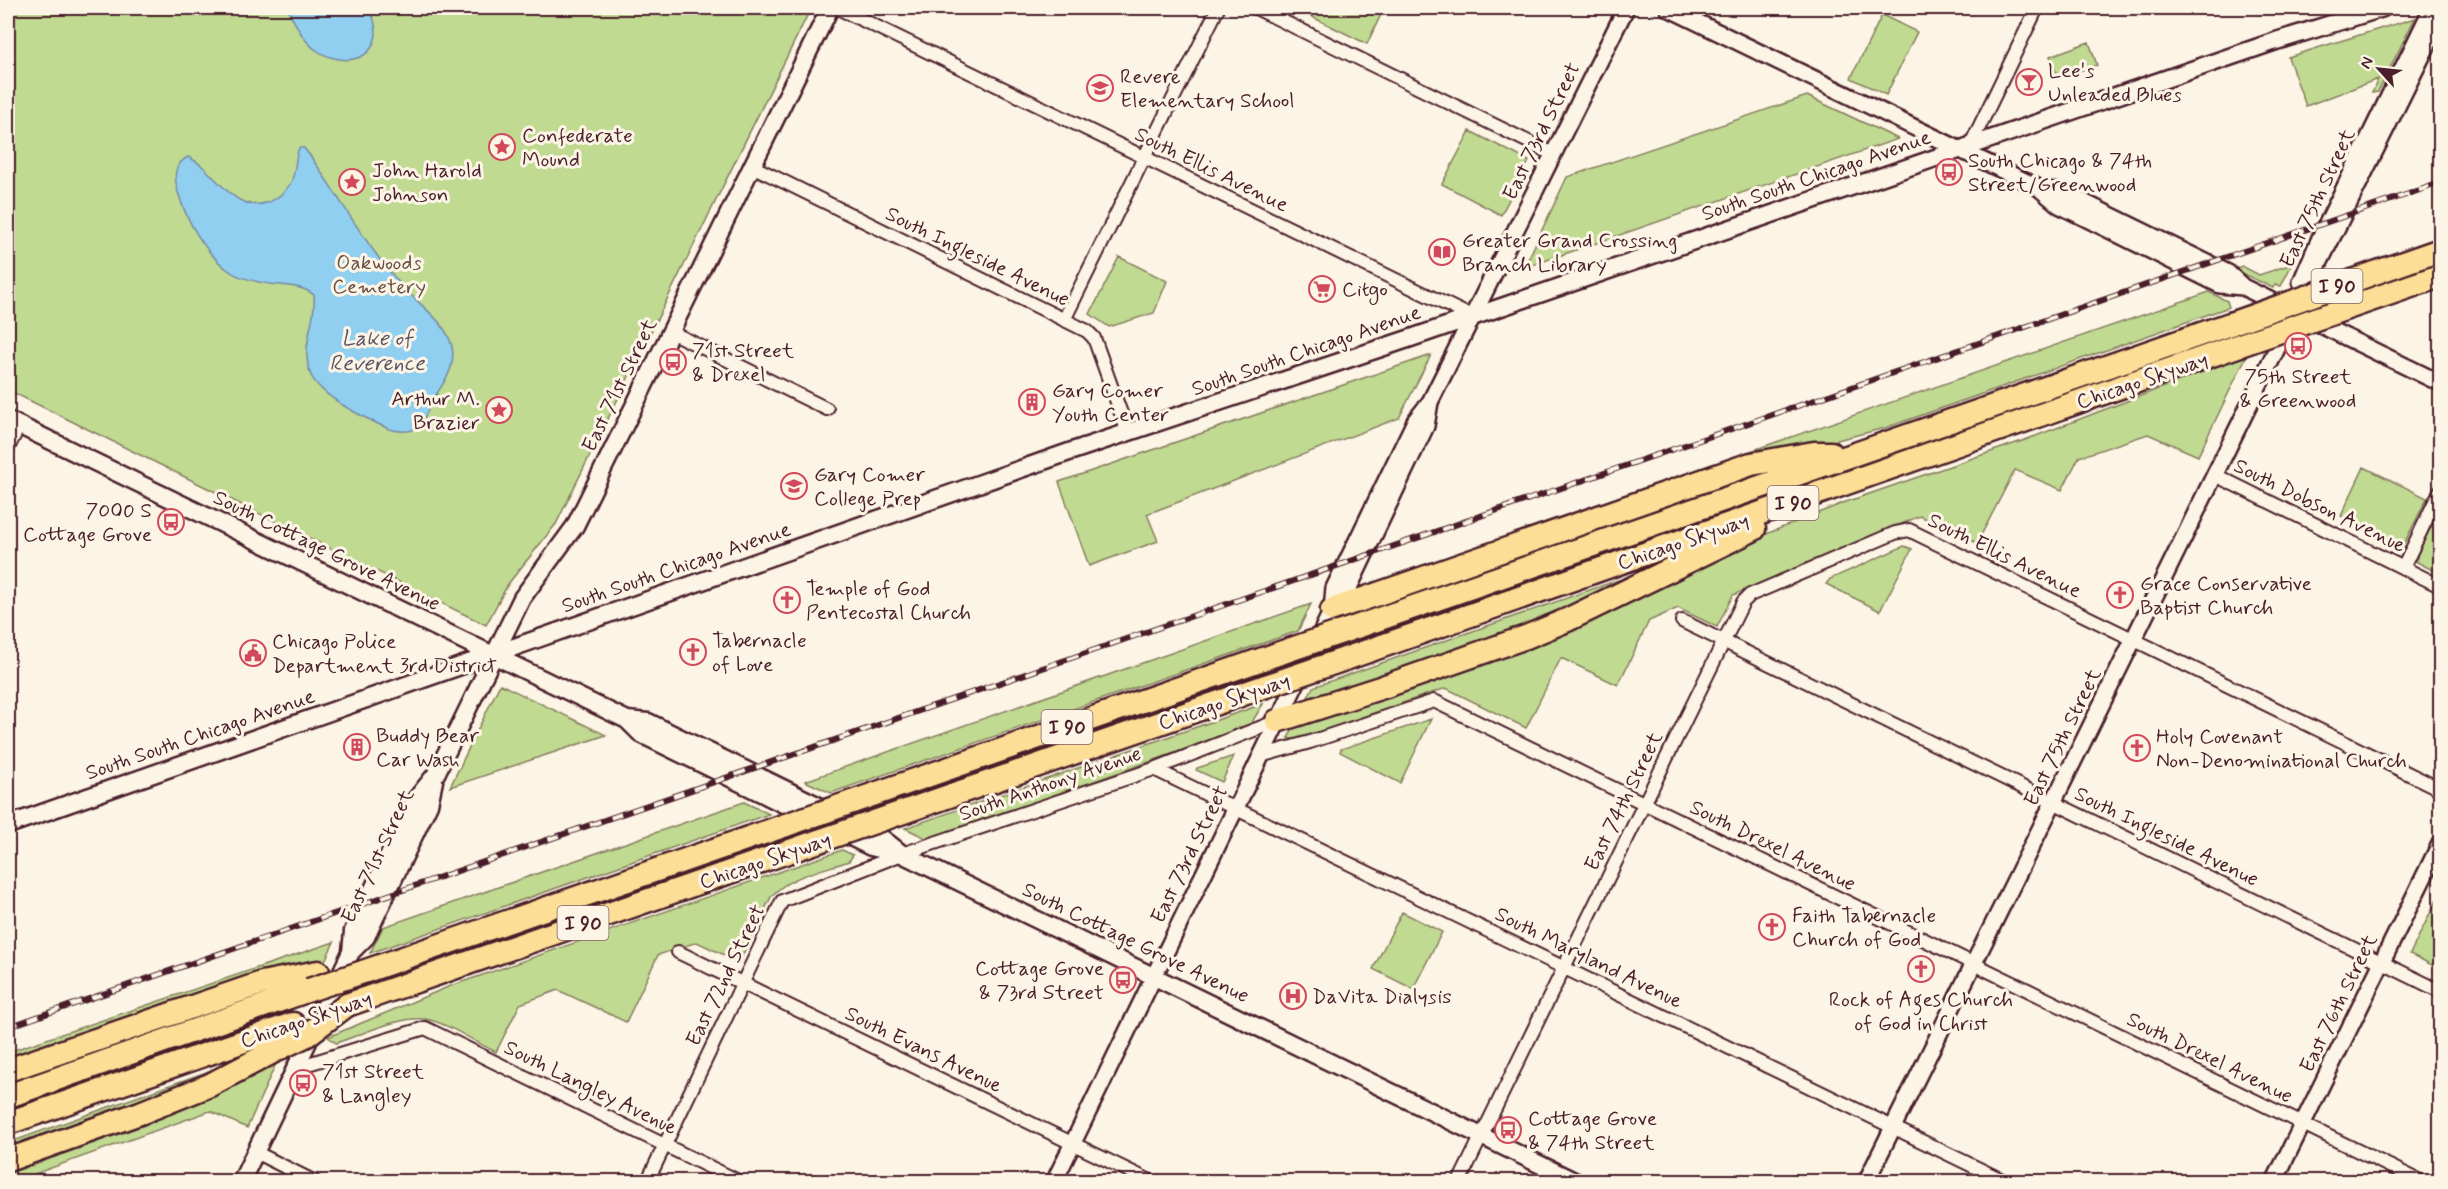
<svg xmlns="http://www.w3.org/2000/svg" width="2448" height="1189" font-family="Mynerve,sans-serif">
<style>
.green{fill:#c0da91;stroke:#857c5e;stroke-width:1.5}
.water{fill:#91cff1;stroke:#7589a2;stroke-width:1.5}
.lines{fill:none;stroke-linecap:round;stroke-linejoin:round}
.minor-casing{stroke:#4a1f2b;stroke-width:16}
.tertiary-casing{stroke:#4a1f2b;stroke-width:20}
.secondary-casing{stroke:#4a1f2b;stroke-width:21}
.motorway-casing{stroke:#4a1f2b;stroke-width:27}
.minor{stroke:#fcf5e5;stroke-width:12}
.tertiary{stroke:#fcf5e5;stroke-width:15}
.secondary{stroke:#fcf5e5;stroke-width:16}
.motorway{stroke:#fdde96;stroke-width:22}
.rail-casing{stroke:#4a1f2b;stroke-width:6}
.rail{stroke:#fcf5e5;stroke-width:4;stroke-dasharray:11;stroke-linecap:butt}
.motorway-bridge-casing{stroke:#4a1f2b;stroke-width:27;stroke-linecap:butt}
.motorway-bridge{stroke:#fdde96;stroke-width:22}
.labels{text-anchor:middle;stroke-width:6;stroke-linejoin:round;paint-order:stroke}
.shield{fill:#fcf5e5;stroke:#7f5f63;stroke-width:1.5}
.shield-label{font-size:20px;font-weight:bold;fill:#4a1f2b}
.poi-label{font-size:21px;fill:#4a1f2b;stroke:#fcf5e5;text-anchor:start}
.street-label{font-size:21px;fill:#4a1f2b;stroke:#fcf5e5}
.park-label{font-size:21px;fill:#684e44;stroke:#fcf5e5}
.water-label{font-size:22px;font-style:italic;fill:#5f5466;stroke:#fcf5e5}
</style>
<rect width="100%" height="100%" fill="#fcf5e5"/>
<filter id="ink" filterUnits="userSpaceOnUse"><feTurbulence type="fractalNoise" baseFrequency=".0167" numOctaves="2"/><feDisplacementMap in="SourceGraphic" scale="12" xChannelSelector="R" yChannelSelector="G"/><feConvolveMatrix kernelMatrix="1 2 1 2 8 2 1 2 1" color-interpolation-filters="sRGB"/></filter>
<g filter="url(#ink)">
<path class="green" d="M8 8H811L556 524 508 584 486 625 8 390Z
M1294 8H1384L1367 44Z
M1882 15 1917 32 1886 95 1851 78Z
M2415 18 2378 92 2372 93 2378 79 2306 106 2288 57Z
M2089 42 2097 65 2058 78 2050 56Z
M1807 96 1898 139 1524 268 1567 177Z
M1470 131 1529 161 1501 215 1442 184Z
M1119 257 1167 281 1154 313 1109 327 1090 314Z
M2292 264 2281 286 2275 284 2273 288 2233 269 2242 266 2259 275Z
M2209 292 2227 301 2229 307 1885 428 1805 448 1367 588 1546 522Z
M1431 355 1399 418 1147 514 1158 541 1089 566 1059 482Z
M2247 355 2198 456 2148 434 2079 457 2062 490 2015 470 1977 543 1920 516 1733 595 1717 627 1678 608 1649 621 1618 685 1561 658 1526 728 1446 688 1295 740 1288 738 1295 724 1843 503 2025 440Z
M2364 467 2427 498 2403 546 2341 516Z
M2440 509V574L2417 562V555Z
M1904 546 1912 549 1880 611 1826 584 1830 579Z
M1621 579 1623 586 1580 608 1311 702 1307 699 1313 687Z
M1311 604 1298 631 831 793 805 781Z
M500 684 606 735 450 787Z
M1263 704 1249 727 928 839 905 828Z
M1431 719 1400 783 1340 752 1341 749Z
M1234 756 1222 782 1196 770 1197 768Z
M744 802 769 814 370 953 383 927Z
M842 850 853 855 849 861C823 870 788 876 771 897L739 962 697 942 658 955 626 1022 558 990 520 1004 496 1052C476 1043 446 1022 425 1019 399 1016 361 1035 336 1043L328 1037 448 987Z
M2440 893V969L2410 954Z
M1402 912 1442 932 1413 989 1373 969Z
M334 942 323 965 8 1062V1052Z
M278 1059 247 1128 210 1111 34 1174 31 1181H8V1167Z
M209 1071 212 1078 8 1152V1143Z"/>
<path class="water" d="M287 8H370C373 17 378 30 375 39 368 66 334 63 316 50 302 40 295 22 287 8Z
M299 148H304L311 157C342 201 369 252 407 291 423 308 447 323 452 347 457 372 439 386 430 406 420 428 415 436 389 429 367 419 319 397 310 373 307 364 306 351 308 341 310 325 316 311 314 295 302 285 285 286 270 284 258 282 241 279 231 272 206 255 186 220 178 192 174 177 173 165 188 157 216 169 233 216 269 202 277 199 286 191 290 184 297 172 294 159 299 148Z"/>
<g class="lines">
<defs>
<path id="minor" d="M838 8 1472 317
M1256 8 1553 154
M1970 146 2037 8
M752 166 1087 331 1094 338 1128 433
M1064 320 1218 8
M671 332 827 409
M8 448 19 426
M2215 475 2440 586
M2403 568 2440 491
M1682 621 2440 991
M1260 756 1310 742 1434 701 2422 1182
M1154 769 2006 1182
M678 952 1152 1182
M295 1068 425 1028 740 1182
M255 1152 315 1182
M40 1182V1181
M647 1182 782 901 902 854 1154 769 1277 721
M1459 1182 1743 602 1750 595 1895 533 1909 530 2440 789"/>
<path id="tertiary" d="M1668 8 2039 188 2059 205 2220 285 2243 287
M2043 189 2065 193 2228 273 2243 287 2440 383
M2301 282 2320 238 2432 8
M2300 302 2440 20
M1332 610 1334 588 1415 421 1430 402 1626 8
M1054 1182 1332 610 1346 594 1426 426 1430 402
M1866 1182 2288 326
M2274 1182 2440 844"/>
<path id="secondary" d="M8 420 627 720 648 722 878 835 902 854 1576 1182
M627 720 641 734 871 847 896 853
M8 825 1072 451 1411 338 2276 41 2383 8
M351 952 366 937 429 804 434 781
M241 1182 351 952 353 931 416 799 436 774 522 598 575 526 830 8"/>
<path id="motorway" d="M1332 610 1751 464 1814 453H1831
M1362 625 2233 323
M1345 659 2240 345
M1277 721 1383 687 1526 637 1567 620 1754 529
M852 802 1283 652
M886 818 1266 686
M363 972 786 825
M347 1005 819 841
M8 1070 262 983 318 972
M8 1096 309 990
M8 1123 293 1024
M8 1160 140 1113 210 1085 282 1047"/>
</defs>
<use href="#minor" class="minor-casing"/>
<use href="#tertiary" class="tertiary-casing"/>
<use href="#secondary" class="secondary-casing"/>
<use href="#motorway" class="motorway-casing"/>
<use href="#minor" class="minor"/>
<use href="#tertiary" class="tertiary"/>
<use href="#secondary" class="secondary"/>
<use href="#motorway" class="motorway"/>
<defs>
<path id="rail" d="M8 1027 2440 183"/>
</defs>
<use href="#rail" class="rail-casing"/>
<use href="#rail" class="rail"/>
<defs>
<path id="motorway-bridge" d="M2233 323 2440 250
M2240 345 2440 276
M1283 652 1362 625
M1266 686 1345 659
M786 825 852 802
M819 841 886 818
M309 990 363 972
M282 1047 307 1035 347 1005"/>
</defs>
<use href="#motorway-bridge" class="motorway-bridge-casing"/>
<use href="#motorway-bridge" class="motorway-bridge"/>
</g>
</g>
<defs>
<symbol id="bar-ring" viewBox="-11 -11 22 22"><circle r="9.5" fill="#fcf5e5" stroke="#d1495b" stroke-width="1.5"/><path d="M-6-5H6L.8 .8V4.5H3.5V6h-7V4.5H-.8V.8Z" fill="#d1495b"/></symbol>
<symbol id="school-ring" viewBox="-11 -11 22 22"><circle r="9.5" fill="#fcf5e5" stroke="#d1495b" stroke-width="1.5"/><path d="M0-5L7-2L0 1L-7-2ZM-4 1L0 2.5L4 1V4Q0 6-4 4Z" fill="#d1495b"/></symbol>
<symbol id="sight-ring" viewBox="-11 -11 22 22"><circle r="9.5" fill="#fcf5e5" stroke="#d1495b" stroke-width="1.5"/><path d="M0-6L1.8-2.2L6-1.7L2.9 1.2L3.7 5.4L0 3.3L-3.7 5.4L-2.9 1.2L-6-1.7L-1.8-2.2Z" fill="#d1495b"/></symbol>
<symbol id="bus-ring" viewBox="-11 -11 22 22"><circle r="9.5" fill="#fcf5e5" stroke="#d1495b" stroke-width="1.5"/><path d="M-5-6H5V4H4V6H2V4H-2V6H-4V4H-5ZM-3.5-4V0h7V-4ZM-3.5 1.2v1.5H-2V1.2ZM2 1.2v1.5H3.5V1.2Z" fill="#d1495b"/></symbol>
<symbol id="library-ring" viewBox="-11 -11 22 22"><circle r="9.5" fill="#fcf5e5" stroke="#d1495b" stroke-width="1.5"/><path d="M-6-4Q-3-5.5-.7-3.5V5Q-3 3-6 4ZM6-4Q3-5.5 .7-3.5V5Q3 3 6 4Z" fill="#d1495b"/></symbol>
<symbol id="supermarket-ring" viewBox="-11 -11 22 22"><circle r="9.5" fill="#fcf5e5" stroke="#d1495b" stroke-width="1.5"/><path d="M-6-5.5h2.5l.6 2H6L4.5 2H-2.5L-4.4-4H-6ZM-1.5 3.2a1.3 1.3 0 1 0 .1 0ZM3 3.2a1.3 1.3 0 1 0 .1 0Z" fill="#d1495b"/></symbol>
<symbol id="building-ring" viewBox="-11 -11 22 22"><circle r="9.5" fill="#fcf5e5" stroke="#d1495b" stroke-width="1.5"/><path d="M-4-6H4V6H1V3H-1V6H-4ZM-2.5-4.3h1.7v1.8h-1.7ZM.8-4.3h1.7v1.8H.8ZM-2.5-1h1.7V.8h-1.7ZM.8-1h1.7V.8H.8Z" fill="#d1495b"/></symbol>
<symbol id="church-ring" viewBox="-11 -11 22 22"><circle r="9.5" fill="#fcf5e5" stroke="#d1495b" stroke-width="1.5"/><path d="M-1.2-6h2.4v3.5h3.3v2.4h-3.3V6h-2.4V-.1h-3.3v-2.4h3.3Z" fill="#d1495b"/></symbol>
<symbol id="civic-ring" viewBox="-11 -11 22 22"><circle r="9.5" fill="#fcf5e5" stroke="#d1495b" stroke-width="1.5"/><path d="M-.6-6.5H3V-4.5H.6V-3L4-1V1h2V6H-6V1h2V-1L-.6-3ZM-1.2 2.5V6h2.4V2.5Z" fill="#d1495b"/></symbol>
<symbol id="hospital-ring" viewBox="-11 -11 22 22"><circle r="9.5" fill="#fcf5e5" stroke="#d1495b" stroke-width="1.5"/><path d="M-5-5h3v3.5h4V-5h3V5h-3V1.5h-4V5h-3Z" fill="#d1495b"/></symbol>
</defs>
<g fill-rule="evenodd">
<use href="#bar-ring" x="2014" y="67" width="30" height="30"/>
<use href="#school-ring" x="1085" y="73" width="30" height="30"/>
<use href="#sight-ring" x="487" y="132" width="30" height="30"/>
<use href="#bus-ring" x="1934" y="157" width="30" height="30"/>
<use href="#sight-ring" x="337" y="167" width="30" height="30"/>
<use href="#library-ring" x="1427" y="237" width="30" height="30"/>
<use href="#supermarket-ring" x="1307" y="274" width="30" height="30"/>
<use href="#bus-ring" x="2283" y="331" width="30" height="30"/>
<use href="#bus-ring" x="658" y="347" width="30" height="30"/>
<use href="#building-ring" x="1017" y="387" width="30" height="30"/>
<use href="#sight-ring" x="484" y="395" width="30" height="30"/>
<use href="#school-ring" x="779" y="471" width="30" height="30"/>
<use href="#bus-ring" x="156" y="507" width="30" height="30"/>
<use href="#church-ring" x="2105" y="580" width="30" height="30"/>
<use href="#church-ring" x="772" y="585" width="30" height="30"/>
<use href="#church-ring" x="678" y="637" width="30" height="30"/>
<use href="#civic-ring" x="238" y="638" width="30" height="30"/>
<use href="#building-ring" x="342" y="732" width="30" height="30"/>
<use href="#church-ring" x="2122" y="733" width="30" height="30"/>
<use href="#church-ring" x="1757" y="912" width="30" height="30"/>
<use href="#church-ring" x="1906" y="954" width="30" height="30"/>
<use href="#bus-ring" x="1108" y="965" width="30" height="30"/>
<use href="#hospital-ring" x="1278" y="981" width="30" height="30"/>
<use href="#bus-ring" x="288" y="1068" width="30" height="30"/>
<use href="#bus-ring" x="1493" y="1115" width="30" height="30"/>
</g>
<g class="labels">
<g class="shield">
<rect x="2311.5" y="269" width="51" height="34" rx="4.5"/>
<rect x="1767.5" y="486" width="51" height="34" rx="4.5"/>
<rect x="1041.5" y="710" width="51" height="34" rx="4.5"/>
<rect x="557.5" y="906" width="51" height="34" rx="4.5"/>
</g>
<g class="shield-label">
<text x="2337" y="293">I 90</text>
<text x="1793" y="510">I 90</text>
<text x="1067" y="734">I 90</text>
<text x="583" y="930">I 90</text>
</g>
<g class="poi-label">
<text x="2048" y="77">Lee's<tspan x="2048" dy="24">Unleaded Blues</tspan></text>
<text x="1120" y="83">Revere<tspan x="1120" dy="24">Elementary School</tspan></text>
<text x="522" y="142">Confederate<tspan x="522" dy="24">Mound</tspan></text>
<text x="1968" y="167">South Chicago &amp; 74th<tspan x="1968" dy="24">Street/Greenwood</tspan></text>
<text x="372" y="177">John Harold<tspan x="372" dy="24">Johnson</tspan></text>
<text x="1462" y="247">Greater Grand Crossing<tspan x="1462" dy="24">Branch Library</tspan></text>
<text x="1342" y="296">Citgo</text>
<text x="692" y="357">71st Street<tspan x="692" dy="24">&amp; Drexel</tspan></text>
<text x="2298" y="383" text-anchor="middle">75th Street<tspan x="2298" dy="24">&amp; Greenwood</tspan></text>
<text x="1052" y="397">Gary Comer<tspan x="1052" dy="24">Youth Center</tspan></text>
<text x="480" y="405" text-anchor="end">Arthur M.<tspan x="480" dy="24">Brazier</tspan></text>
<text x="814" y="481">Gary Comer<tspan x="814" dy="24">College Prep</tspan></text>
<text x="152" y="517" text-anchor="end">7000 S<tspan x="152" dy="24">Cottage Grove</tspan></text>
<text x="2140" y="590">Grace Conservative<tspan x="2140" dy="24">Baptist Church</tspan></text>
<text x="806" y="595">Temple of God<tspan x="806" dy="24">Pentecostal Church</tspan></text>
<text x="712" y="647">Tabernacle<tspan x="712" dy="24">of Love</tspan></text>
<text x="272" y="648">Chicago Police<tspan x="272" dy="24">Department 3rd District</tspan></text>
<text x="376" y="742">Buddy Bear<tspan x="376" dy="24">Car Wash</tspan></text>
<text x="2156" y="743">Holy Covenant<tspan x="2156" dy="24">Non-Denominational Church</tspan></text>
<text x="1792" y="922">Faith Tabernacle<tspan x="1792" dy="24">Church of God</tspan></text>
<text x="1104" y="975" text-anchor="end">Cottage Grove<tspan x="1104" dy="24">&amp; 73rd Street</tspan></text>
<text x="1312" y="1003">DaVita Dialysis</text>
<text x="1921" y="1006" text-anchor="middle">Rock of Ages Church<tspan x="1921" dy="24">of God in Christ</tspan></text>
<text x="322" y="1078">71st Street<tspan x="322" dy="24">&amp; Langley</tspan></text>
<text x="1528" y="1125">Cottage Grove<tspan x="1528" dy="24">&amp; 74th Street</tspan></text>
</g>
<g class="street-label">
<text transform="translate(1541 131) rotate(-64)" y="7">East 73rd Street</text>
<text transform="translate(1212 169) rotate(26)" y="7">South Ellis Avenue</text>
<text transform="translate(1816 175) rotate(-19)" y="7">South South Chicago Avenue</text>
<text transform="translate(2317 198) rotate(-65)" y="7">East 75th Street</text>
<text transform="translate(978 256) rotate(26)" y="7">South Ingleside Avenue</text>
<text transform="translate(1306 350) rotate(-19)" y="7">South South Chicago Avenue</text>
<text transform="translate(2142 380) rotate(-19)" y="7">Chicago Skyway</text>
<text transform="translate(619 385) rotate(-64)" y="7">East 71st Street</text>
<text transform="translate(2320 505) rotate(26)" y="7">South Dobson Avenue</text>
<text transform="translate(1683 541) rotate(-19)" y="7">Chicago Skyway</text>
<text transform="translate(327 550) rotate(26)" y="7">South Cottage Grove Avenue</text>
<text transform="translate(2005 555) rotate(26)" y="7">South Ellis Avenue</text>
<text transform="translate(676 567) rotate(-19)" y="7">South South Chicago Avenue</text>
<text transform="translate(1224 701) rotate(-19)" y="7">Chicago Skyway</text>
<text transform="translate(200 734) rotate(-19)" y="7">South South Chicago Avenue</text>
<text transform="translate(2062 737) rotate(-64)" y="7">East 75th Street</text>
<text transform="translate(1050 783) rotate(-19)" y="7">South Anthony Avenue</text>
<text transform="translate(1623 801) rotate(-64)" y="7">East 74th Street</text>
<text transform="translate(2167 836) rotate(26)" y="7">South Ingleside Avenue</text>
<text transform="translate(1773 845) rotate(26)" y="7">South Drexel Avenue</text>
<text transform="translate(1189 854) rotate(-64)" y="7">East 73rd Street</text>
<text transform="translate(377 856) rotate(-65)" y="7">East 71st Street</text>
<text transform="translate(765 860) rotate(-19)" y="7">Chicago Skyway</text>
<text transform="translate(1136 942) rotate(26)" y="7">South Cottage Grove Avenue</text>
<text transform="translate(1589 957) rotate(26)" y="7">South Maryland Avenue</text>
<text transform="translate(725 975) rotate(-64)" y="7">East 72nd Street</text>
<text transform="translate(2338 1003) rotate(-64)" y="7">East 76th Street</text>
<text transform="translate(306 1019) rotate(-19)" y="7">Chicago Skyway</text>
<text transform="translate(924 1049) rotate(26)" y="7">South Evans Avenue</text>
<text transform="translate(2210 1057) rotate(26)" y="7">South Drexel Avenue</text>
<text transform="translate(591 1087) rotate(26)" y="7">South Langley Avenue</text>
</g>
<g class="park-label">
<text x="379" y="269">Oakwoods<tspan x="379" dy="24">Cemetery</tspan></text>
</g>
<g class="water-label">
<text x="377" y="345">Lake of<tspan x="377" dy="25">Reverence</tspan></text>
</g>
</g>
<rect width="2448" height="1189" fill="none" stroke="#fcf5e5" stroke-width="30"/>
<rect x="15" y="15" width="2418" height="1159" fill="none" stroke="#4a1f2b" stroke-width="2" filter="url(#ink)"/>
<g transform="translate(2379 69) rotate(297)" stroke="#fcf5e5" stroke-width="4.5" paint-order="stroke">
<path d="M0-4.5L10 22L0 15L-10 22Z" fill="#4a1f2b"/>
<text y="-9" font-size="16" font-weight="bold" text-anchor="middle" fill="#4a1f2b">N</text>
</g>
</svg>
